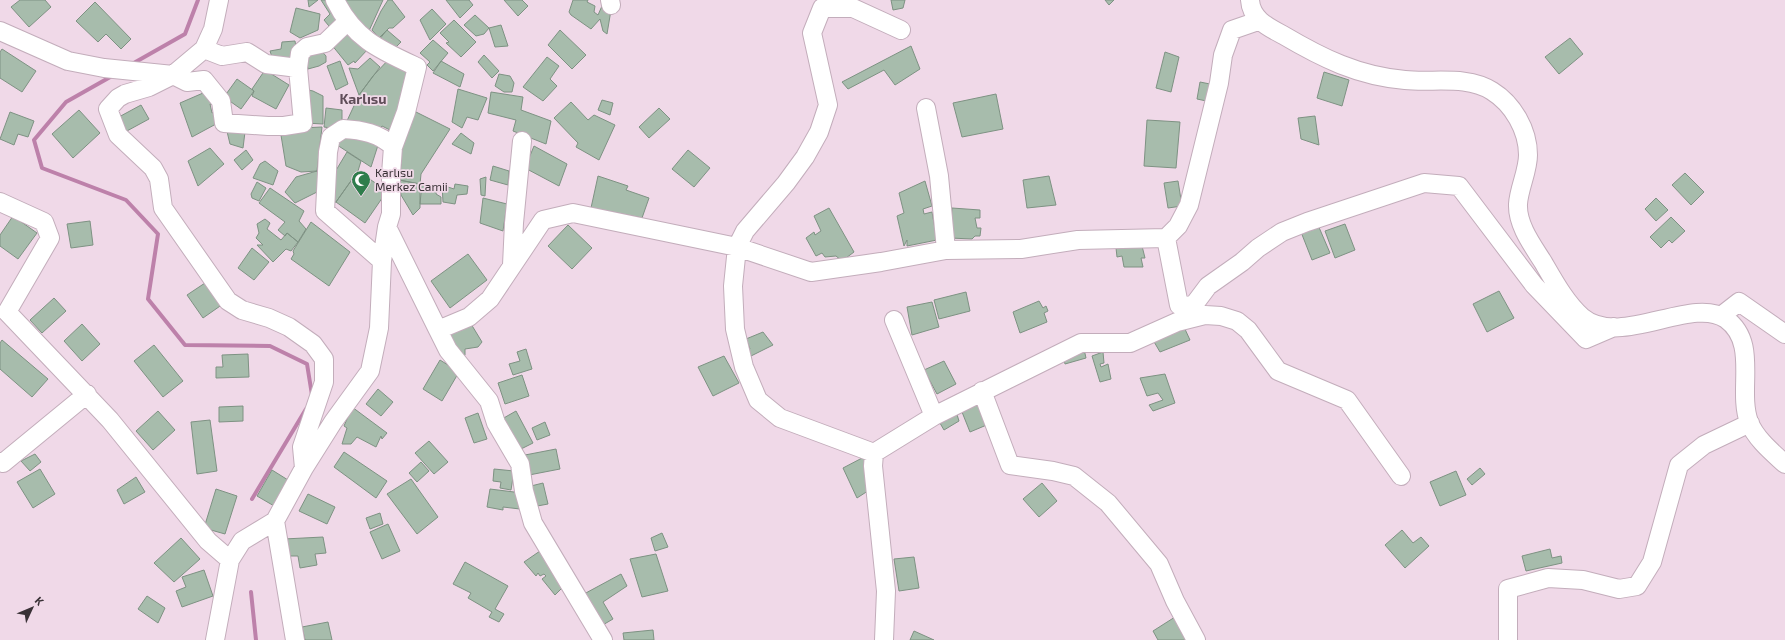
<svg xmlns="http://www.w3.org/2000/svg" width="1785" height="640" font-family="'Exo 2',sans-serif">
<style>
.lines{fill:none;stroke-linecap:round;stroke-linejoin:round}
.stream{stroke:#bd81aa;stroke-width:4}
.building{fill:#a7bcac;stroke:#7e9283}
.minor-casing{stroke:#c3adbb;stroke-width:20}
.minor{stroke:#fff;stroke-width:18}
.labels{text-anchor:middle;stroke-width:3.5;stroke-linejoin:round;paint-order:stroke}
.poi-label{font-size:12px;fill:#393136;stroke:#f0d9e8;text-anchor:start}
.quarter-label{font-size:14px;font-weight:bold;fill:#604d59;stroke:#f0d9e8}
</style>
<rect width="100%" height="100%" fill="#f0d9e8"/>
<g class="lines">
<path class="stream" d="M132 64 185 34 198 0
M112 76 66 102 34 140 42 168 126 200 158 234 148 299 185 345 270 346 307 364 312 395
M252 499 306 409
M251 592 256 640"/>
</g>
<path class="building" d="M20 0H45L51 7 29 27 11 7Z
M308 0H318L309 7Z
M321 0H331L344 20 333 31 324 20 330 14Z
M342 0H383L368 33Z
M388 0H392L405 17 393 28H389L379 38 372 30 381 11Z
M446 0H469L473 5 460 18Z
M504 0H522L528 6 518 16Z
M573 0H588L587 2 595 6 594 12 598 15 602 6 611 10 607 34 603 31 600 19 591 29 571 15 569 12Z
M891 0H905L903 8 893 10Z
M1105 0H1114L1109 5Z
M95 2 131 39 121 49 106 34 98 42 76 21Z
M296 8 320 14 318 30 300 38 290 32Z
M432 9 446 24 430 40 420 20Z
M475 15 489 28 484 34 476 36 464 25Z
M454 20 476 42 461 57 446 43 449 42 440 33Z
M501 25 508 46 495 47 489 28Z
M348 30 368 49 355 63 354 61 348 65 331 44Z
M387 30 401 42 391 52 378 41Z
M560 30 586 55 572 69 548 45Z
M1570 38 1583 54 1559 74 1545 57Z
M433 40 448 53 433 71 427 65 430 62 420 53Z
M295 41 297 53 284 66 274 63 270 51 281 49 282 42Z
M911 46 920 69 895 85 884 70 848 89 842 82Z
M318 47 326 56V62L319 66 308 69 305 54Z
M2 49 36 71 22 92 0 78V52Z
M1165 52 1179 57 1171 92 1156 88Z
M484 55 499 71 492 78 478 62Z
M391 57 413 68 396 133 382 126 377 132 346 123 359 95 373 76Z
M547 57 559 66 550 79 557 86 543 101 523 87Z
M370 58 380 67 359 95 349 68 358 69Z
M340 61 348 84 336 90 327 66Z
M441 61 464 74 460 87 433 73Z
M265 70 289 85 276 109 252 96 254 91 252 89Z
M1324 72 1349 80 1342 106 1317 98Z
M499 74 510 76 514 83 512 92H504L495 86Z
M237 79 254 91 241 109 224 97Z
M1200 82 1215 85 1211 102 1197 99Z
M304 89 313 91 323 96V124L305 123Z
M458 89 487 98 478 120 467 117 462 128 452 122Z
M210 90 218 105 210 104 212 113 219 110 216 124 192 137 180 103Z
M491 92 523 97 521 110 551 121 546 144 513 131 516 120 488 113Z
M996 94 1003 129 962 137 953 103Z
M602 100 613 103 610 115 598 110Z
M571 102 588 120 594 115 615 125 599 160 576 147 578 143 554 118Z
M141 105 149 119 125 132 117 118Z
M326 108 342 110V120L337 129 324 127Z
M408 108 450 129 421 174 420 184 399 180 401 164 395 159Z
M659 108 670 119 649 138 639 127Z
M79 110 100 133 73 158 52 134Z
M10 112 34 121 28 137 18 134 14 145 0 139Z
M1315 116 1319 145 1301 139 1298 118Z
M1147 120 1180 122 1176 168 1144 166Z
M225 123 246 124 243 148 230 144Z
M322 127 317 171 301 172 286 166 280 129Z
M359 132 380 139 371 167 334 143Z
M461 133 474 143 471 154 452 144Z
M534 146 567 164 559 186 525 168Z
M210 148 224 164 198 186 188 161Z
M246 150 253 160 242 170 234 160Z
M688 150 710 168 694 187 672 169Z
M347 152 361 161 358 171 336 202 333 203 332 177Z
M265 161 278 171 273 185 253 178 260 164Z
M493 166 509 171 508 185 490 180Z
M317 171 323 189 295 203 285 192 296 177Z
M358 171 387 191 365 223 336 202Z
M1685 173 1704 192 1691 205 1672 185Z
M598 176 628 186 626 190 649 198 642 218 591 208Z
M1049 176 1056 205 1027 208 1023 180Z
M486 177 485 196 481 195 480 179Z
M399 180 420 184V208L413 215 401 195Z
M925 181 932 206 923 209 924 214 932 212 937 240 907 246V240L904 246 897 216 904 213 899 193Z
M1178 181 1182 206 1168 208 1164 183Z
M257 182 266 188 259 201 252 198 251 194Z
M422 183 437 187 436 194 441 197V204H420Z
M455 184 468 186 467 194 457 195 455 204 443 202 442 185 454 189Z
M270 188 304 211 299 221 306 229 298 242 287 233 285 236 278 230 285 222 259 203Z
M483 198 507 204 503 231 480 223Z
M1656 198 1668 210 1656 221 1645 209Z
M829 208 854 252 842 261 836 256 825 257 822 253 816 256 806 238 814 232 815 235 821 231 814 216Z
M952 208 980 210V218H975L977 228H981L980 236H975L972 239 950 238Z
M13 216 37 233 18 259 0 246V235Z
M1671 217 1685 231 1672 243 1669 240 1661 248 1650 237Z
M265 219 270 223 267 229 281 240 287 233 298 242 291 251 286 249 273 262 257 245H263L256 238 259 233 257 224Z
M90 221 93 245 71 248 67 224Z
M311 222 350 252 329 286 291 259 294 254 293 251Z
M1345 224 1355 250 1335 258 1325 231Z
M568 225 592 248 572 269 548 246Z
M1318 225 1330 253 1312 260 1301 232Z
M1142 246 1145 258H1141L1143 267H1124L1122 256 1117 257 1116 248Z
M252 248 269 262 254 280 238 268Z
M468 254 487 280 450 308 431 281Z
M208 281 223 304 203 318 187 295Z
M1499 291 1514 318 1487 332 1473 304Z
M966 292 970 311 939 319 934 300Z
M54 298 66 311 42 333 30 320Z
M1039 301 1043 308 1046 306 1048 311 1044 313 1047 322 1020 333 1013 312Z
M932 302 939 327 912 335 907 307Z
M468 319 482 342 478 347 465 349V355L461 360 445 329Z
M82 324 100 344 82 361 64 341Z
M1184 327 1190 340 1160 352 1153 340Z
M763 332 773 345 751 356 747 350 750 349 746 339Z
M2 340 48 379 32 397 0 369V343Z
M154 345 183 381 163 397 134 361Z
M526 349 532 369 513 375 509 364 520 361 517 352Z
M1084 349 1086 358 1065 364 1062 352Z
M1103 352 1104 363 1100 364 1101 367 1108 364 1111 379 1100 382 1092 356Z
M248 354 249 377 216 378V367H223L222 355Z
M724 356 739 383 713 396 698 367Z
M440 360 459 372 442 401 423 389Z
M944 361 956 384 937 394 924 370Z
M1165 374 1175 403 1153 411 1149 405 1163 400 1158 393 1147 396 1140 378Z
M522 375 529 396 505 404 498 383Z
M378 389 393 402 381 416 366 404Z
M979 399 989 424 970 432 960 407Z
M243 406V421L219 422V407Z
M352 407 387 433 382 439 381 436 376 447 357 437 351 444H342L347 428 344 426Z
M955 408 959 421 944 430 937 418Z
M158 411 175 430 153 450 136 431Z
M516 411 533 443 519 450 502 419Z
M478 413 487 439 474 443 465 418Z
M210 420 217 471 197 474 191 422Z
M545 422 550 435 537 440 532 428Z
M429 441 448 462 434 474 415 453Z
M556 449 560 469 529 475 525 455Z
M344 452 387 481 376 498 334 467Z
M35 454 41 462 30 471 21 461Z
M864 457 874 487 857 498 843 468Z
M421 462 429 471 417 482 409 473Z
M1480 468 1485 474 1472 485 1467 479Z
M40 469 55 494 33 508 17 482Z
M494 469 514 471 511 490 500 488 501 482 493 481Z
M272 470 296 485 281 510 257 496Z
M1456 471 1466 495 1440 506 1430 482Z
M136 477 145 492 124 504 117 490Z
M411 479 438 517 417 534 387 494Z
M543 483 548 504 532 507 527 487Z
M1042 483 1057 501 1039 517 1023 499Z
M216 489 237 496 225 534 204 528Z
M490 489 522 493 520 509 503 507V510L487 507Z
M308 494 335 507 327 524 299 511Z
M380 513 383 524 370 529 366 518Z
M388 524 400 551 382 559 370 532Z
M1402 530 1413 543 1421 537 1429 546 1405 568 1385 545Z
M662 533 668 547 655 551 651 538Z
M323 537 326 553 315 554 317 565 300 568 298 556H287L284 539Z
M181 538 200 559 174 582 154 563Z
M1550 549 1552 558 1561 556 1562 563 1526 571 1522 556Z
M540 551 567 583 555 595 542 579 546 576 544 574 540 576 538 573 536 576 524 562Z
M656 554 668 591 642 597 630 559Z
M914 557 919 588 899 591 894 559Z
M465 562 508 586 495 609 504 614 499 622 489 617 492 612 468 598 471 593 453 584Z
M204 570 213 596 182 607 176 591 186 587 182 577Z
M621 574 627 586 603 602 613 619 601 626 584 594Z
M147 596 165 608 158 623 138 609Z
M1175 617 1187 640H1158L1153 631Z
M328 622 332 640H305L302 627Z
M653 630 654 640H624L623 633Z
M914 631 934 640H910Z"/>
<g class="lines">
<defs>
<path id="minor" d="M219 0 213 29 204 49 173 75 149 87 125 94 118 98 108 109 118 135 153 168 159 179 163 208 228 301 242 310 269 318 289 327 313 344 324 359V382L302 447 304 468
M335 0C354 39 380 50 417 67L406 112 393 147
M610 0 611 5
M1250 0C1251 19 1268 27 1283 35 1322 58 1358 76 1405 80 1433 83 1467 75 1492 91 1513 104 1528 130 1528 155 1528 171 1519 188 1518 204 1517 225 1533 246 1543 262 1554 281 1566 303 1582 317 1620 349 1692 295 1726 319 1759 343 1737 389 1749 422 1756 439 1772 452 1785 464
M0 31 68 61 104 68 173 75 187 82 204 80 221 101 224 123 268 126H284L303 123 298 68 300 53 307 47 325 43 348 21
M204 49 222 56 247 52 266 64 298 68
M0 202 44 222 50 238 7 312 110 420 208 541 230 560
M387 227 438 330 469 317 490 299 543 220 573 213 737 247 811 272 881 262 946 250 939 176 926 108
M1166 238 1179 305 1193 306 1208 286 1242 262 1258 248 1282 232 1307 222 1424 183 1459 186 1534 285 1586 339 1614 327
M946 250 1021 249 1078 240 1166 238 1178 226 1189 205 1219 83 1223 55 1232 30 1258 21
M512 265 514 223 522 141
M1721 316 1739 302 1785 334
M894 320 934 416
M438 330 448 350 489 401 496 423 520 464 524 491 533 523 603 640
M982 391 1010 465 1053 471 1074 476 1108 503 1159 564 1175 601 1196 640
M874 453 780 418 758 400 744 367 735 329 733 286 737 247 745 231 786 183 805 157 819 132 828 105 812 33 822 8H853L901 30
M874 453 934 416 1081 343H1130L1177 322 1205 315 1221 316 1237 321 1248 330 1278 371 1347 400 1401 476
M874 453 873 466 886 591 884 640
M0 462 3 463 87 394
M275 521 295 640
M215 640 230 560 242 541 275 521 304 468 333 422 370 371 379 328 382 261 387 227 391 214V174L393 147C380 133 361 130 343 129L331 137 328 152 325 211 382 261
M1508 640V589L1548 578 1583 580 1619 589 1637 586 1652 562 1679 465 1704 445 1750 423"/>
</defs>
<use href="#minor" class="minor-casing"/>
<use href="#minor" class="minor"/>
</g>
<defs>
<symbol id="mosque-pin" viewBox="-11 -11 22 30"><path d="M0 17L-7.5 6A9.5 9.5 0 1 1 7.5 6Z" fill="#2f7d4c" stroke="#f0d9e8"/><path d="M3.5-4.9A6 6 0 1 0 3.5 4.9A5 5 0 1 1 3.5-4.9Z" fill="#fff"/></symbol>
</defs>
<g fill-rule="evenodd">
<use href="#mosque-pin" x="350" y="169" width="22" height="30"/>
</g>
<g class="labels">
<g class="poi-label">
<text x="375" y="177">Karlısu<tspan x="375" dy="14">Merkez Camii</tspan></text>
</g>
<g class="quarter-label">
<text x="363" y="104">Karlısu</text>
</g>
</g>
<g transform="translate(32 608) rotate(46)" stroke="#f0d9e8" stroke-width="3" paint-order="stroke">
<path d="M0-3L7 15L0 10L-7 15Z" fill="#393136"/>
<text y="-6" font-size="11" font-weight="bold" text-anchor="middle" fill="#393136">K</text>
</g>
</svg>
